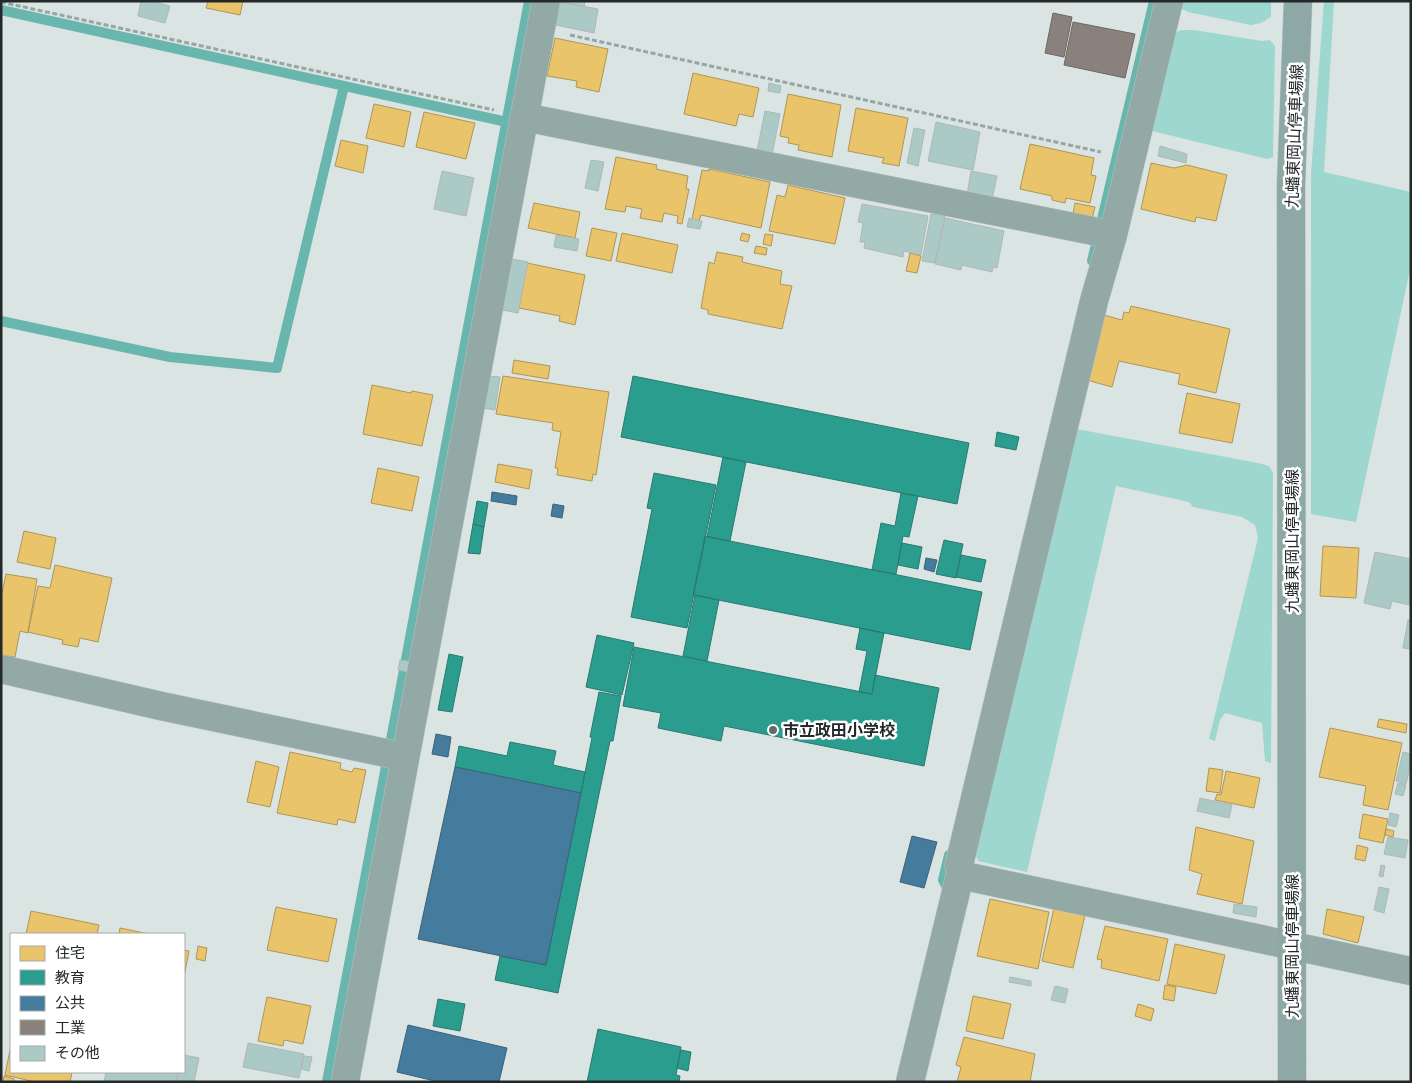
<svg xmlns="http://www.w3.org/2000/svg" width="1412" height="1083" font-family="'Source Sans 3','Noto Sans JP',sans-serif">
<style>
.green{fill:#9ed7cf}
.homes{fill:#e9c46a;stroke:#ae9656}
.schools{fill:#2a9d8f;stroke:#287a70}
.public{fill:#457b9d;stroke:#3b627a}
.industry{fill:#8a817c;stroke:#6b6763}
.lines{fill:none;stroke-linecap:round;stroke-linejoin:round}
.stream{stroke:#69b6ae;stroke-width:10}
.building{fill:#abcac6;stroke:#b0b7b5}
.street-casing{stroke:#bac2c0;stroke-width:29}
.secondary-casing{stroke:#bac2c0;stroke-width:29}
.path{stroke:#96a6a4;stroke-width:3;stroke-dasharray:5 2.5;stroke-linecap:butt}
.street{stroke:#93a9a6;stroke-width:28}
.secondary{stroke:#8ea8a5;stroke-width:28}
.poi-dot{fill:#636a69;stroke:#fff;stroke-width:2}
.labels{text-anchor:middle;stroke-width:5;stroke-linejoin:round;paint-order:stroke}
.street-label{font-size:16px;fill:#232928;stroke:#fff}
.poi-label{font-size:16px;font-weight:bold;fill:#232928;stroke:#fff;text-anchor:start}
</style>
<rect width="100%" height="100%" fill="#dae4e2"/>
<path class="green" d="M1178 1H1271V17L1261 23 1251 25 1188 12 1180 8Z
M1324 1H1334L1324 172 1411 192V265L1356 522 1311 514V173Z
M1181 30H1194L1262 41 1270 40 1275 46 1273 157 1267 159 1144 129 1169 35Z
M1071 428 1258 463 1269 466 1273 473 1271 763 1265 761 1262 723 1225 713 1220 720 1215 741 1209 739 1258 538 1255 525 1242 517 1193 507 1189 502 1116 486 1027 872 978 861 973 848Z"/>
<path class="homes" d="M208 1H243L240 15 206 8Z
M555 38 608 49 599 92 576 87 577 81 547 76Z
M693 73 759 88 753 117 739 114 736 126 684 114Z
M788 94 841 105 832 157 798 150 799 145 788 143 789 138 780 136Z
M374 104 411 112 404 147 366 138Z
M856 108 908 118 899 166 882 163 884 158 848 151Z
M424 112 475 123 466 159 416 147Z
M341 140 368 146 363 173 335 166Z
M1030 144 1094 158 1091 175 1096 176 1090 203 1066 198 1065 203 1052 200V196L1020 189Z
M616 157 657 165 656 169 688 176 686 189H689L682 224 677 223 678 216 664 213 662 222 640 218 642 209 626 206 625 212 605 209Z
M1151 163 1174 168 1187 165 1227 175 1216 221 1196 217 1195 222 1141 209Z
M709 169 770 182 761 228 701 215 699 221 692 219 702 170 709 171Z
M788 185 845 198 835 244 769 231 777 195 785 197Z
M534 203 580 212 575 238 528 228Z
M1075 203 1095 207 1091 223 1072 219Z
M592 228 617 233 611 261 586 256Z
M622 233 678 245 672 273 616 261Z
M742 233 750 235 748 242 740 240Z
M765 234 773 235 771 246 763 244Z
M756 246 767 248 766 255 754 253Z
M717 252 743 257 742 262 782 271 780 284 792 286 782 329 708 314V310L701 308 709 262 714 264Z
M910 253 921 256 917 273 906 271Z
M527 263 585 275 575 325 559 321 560 316 519 308Z
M1131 306 1230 329 1216 393 1178 384 1180 374 1119 361 1112 387 1083 379 1100 314 1122 320 1124 312 1129 313Z
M514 360 550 366 548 379 512 373Z
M503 376 609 392 596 475 593 474 592 481 557 475 558 468H555L561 432 552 430 553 423 496 414Z
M372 385 411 393 412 391 433 395 422 446 363 434Z
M1187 393 1240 404 1232 443 1179 433Z
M498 464 532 470 529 489 495 482Z
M378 468 419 477 412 511 371 503Z
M24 531 56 538 50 569 17 562Z
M1323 546 1359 548 1356 598 1320 596Z
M55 565 112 578 98 642 80 638 78 647 62 644 63 640 28 632 38 586 50 588Z
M6 574 37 579 28 633 20 631 15 657 1 655V598Z
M1379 719 1407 724 1406 733 1377 727Z
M1330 728 1402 743 1388 810 1363 805 1366 786 1319 777Z
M290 752 341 763 340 769 352 772 354 768 366 770 355 823 338 819 337 825 277 813Z
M256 761 279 767 270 807 247 802Z
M1209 768 1223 770 1220 793 1206 791Z
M1226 771 1260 778 1254 808 1215 800 1217 794 1221 795Z
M1363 814 1388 819 1383 843 1359 838Z
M1196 827 1254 841 1242 904 1197 894 1202 874 1189 870Z
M1386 829 1394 831 1393 837 1385 835Z
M1357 845 1368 848 1365 861 1355 859Z
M990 899 1049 912 1038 969 977 956Z
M276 907 337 919 328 962 267 950Z
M1054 908 1085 915 1073 968 1042 961Z
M1327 909 1364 917 1358 943 1323 934Z
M31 911 99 925 97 934H26Z
M1105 926 1168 939 1159 981 1101 968 1102 960 1097 959Z
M120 928 149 934H119Z
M1175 944 1225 955 1216 994 1167 984Z
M198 946 207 948 205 961 196 959Z
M184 950 189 951 184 977Z
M1165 985 1176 987 1174 1001 1163 999Z
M973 996 1011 1004 1003 1039 966 1031Z
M267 997 311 1006 303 1044 284 1040 283 1046 258 1041Z
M1138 1004 1154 1009 1151 1021 1135 1016Z
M964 1037 1035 1054 1030 1082H957L961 1067 956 1065Z
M11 1045V1072H72L70 1082H35L5 1075Z
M4 1076 14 1079V1082H3Z"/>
<path class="schools" d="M633 376 969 443 957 504 621 437Z
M997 432 1019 437 1016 450 995 446Z
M723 457 746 462 730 541 707 537Z
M654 473 716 485 687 628 631 617 652 509 647 508Z
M901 493 918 496 909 537 903 536 896 574 872 570 881 523 895 526Z
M477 501 488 503 484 527 473 524Z
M473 524 484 527 480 554 468 553Z
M705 536 982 592 970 650 693 595Z
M944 540 963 544 956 578 936 574Z
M902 543 922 547 918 569 898 565Z
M961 555 986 560 981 582 956 577Z
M695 595 719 600 707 661 683 656Z
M860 628 884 633 872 694 859 692 867 651 856 649Z
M597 635 634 643 622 695 586 687Z
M634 647 872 694 875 675 939 688 924 766 724 726 721 741 658 728 661 713 623 706Z
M449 654 463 657 452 712 438 710Z
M599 692 621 696 613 741H610L558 993 495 980 500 956 546 965 592 738 590 737Z
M510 742 556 751 553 765 585 772 581 793 455 767 459 746 507 756Z
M438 999 465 1004 460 1031 433 1026Z
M598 1029 681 1047 676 1075 680 1076 679 1082H587Z
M681 1050 691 1052 688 1071 677 1068Z"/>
<path class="public" d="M492 492 517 496 516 505 491 501Z
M553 504 564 506 562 518 551 516Z
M926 558 937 560 934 572 924 569Z
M436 734 451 737 448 757 432 754Z
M455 767 581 793 546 965 418 939Z
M912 836 937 842 924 888 900 882Z
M408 1025 507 1048 499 1082H439L397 1072Z"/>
<path class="industry" d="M1053 13 1072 17 1064 57 1045 53Z
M1073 22 1135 34 1125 78 1064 65Z"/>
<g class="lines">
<path class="stream" d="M1 10 507 122
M1092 261 1154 1
M1 321 170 357 277 368 344 86
M947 887 943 880 949 855
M327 1082 529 1"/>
</g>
<path class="building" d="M141 1H150L170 6 165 23 138 16Z
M561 1H585L584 7Z
M560 2 598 9 594 33 556 25Z
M769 83 781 86 780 93 768 91Z
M765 111 780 114 772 155 757 151Z
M936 122 980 132 973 170 928 161Z
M914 128 925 130 918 166 907 163Z
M1160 146 1187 154 1186 163 1158 156Z
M591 160 604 162 598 191 585 188Z
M442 171 474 178 466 216 434 209Z
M971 171 997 176 992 200 967 195Z
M862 204 928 216 921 255 904 251 903 257 864 248 865 242H860L863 223 858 222Z
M931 214 945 216 935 263 922 261Z
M689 218 702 221 700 229 687 227Z
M945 218 1004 231 997 268 993 267 992 272 962 265 961 270 935 264Z
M556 235 579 239 577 251 554 247Z
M512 259 528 262 518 313 502 310Z
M487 376 500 377 495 410 482 408Z
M1375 552 1411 559 1409 605 1392 601 1390 609 1364 603Z
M1408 620H1411V649L1403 648Z
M400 660 414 662 412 673 398 670Z
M1403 752 1411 754V764L1406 784 1396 781Z
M1398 783 1406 785 1403 796 1395 794Z
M1200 798 1232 805 1229 818 1197 811Z
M1390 813 1399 815 1396 827 1388 825Z
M1388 837 1408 840 1405 858 1384 854Z
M1381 865 1385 866 1383 877 1379 876Z
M1379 887 1389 889 1384 913 1374 910Z
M1234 904 1257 907 1256 917 1233 913Z
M1010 977 1031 981V986L1009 982Z
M1055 986 1068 989 1065 1003 1051 1000Z
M248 1043 304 1054 299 1078 243 1067Z
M184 1055 199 1058 194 1082H176L178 1073 173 1072H184Z
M304 1056 312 1057 309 1071 301 1069Z
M106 1072H173L178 1073 176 1082H104Z"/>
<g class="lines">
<defs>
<path id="street" d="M524 117 1113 235
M1 669 161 706 405 757
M960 875 1411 971
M345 1082 546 1
M910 1082 960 875 959 865 1094 301 1113 235 1169 1"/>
<path id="secondary" d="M1292 1082 1291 185 1298 1"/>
</defs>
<use href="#street" class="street-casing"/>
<use href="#secondary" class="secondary-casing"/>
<path class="path" d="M1 2 494 110
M570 35 1101 152"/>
<use href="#street" class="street"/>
<use href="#secondary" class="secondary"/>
</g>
<circle class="poi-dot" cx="773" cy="730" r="5"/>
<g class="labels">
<g class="street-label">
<text transform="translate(1294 136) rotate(-88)" y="6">九蟠東岡山停車場線</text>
<text transform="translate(1292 541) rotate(-90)" y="6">九蟠東岡山停車場線</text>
<text transform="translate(1292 946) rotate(-90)" y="6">九蟠東岡山停車場線</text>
</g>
<g class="poi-label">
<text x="783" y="736">市立政田小学校</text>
</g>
</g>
<rect width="1412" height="1083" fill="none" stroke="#232928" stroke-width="5"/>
<rect x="10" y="933" width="175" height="140" fill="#ffffff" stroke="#a7a9a9"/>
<rect x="20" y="946" width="25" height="15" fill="#e9c46a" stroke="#a7a9a9"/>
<text x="55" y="958" font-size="15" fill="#232928">住宅</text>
<rect x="20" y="970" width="25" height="15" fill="#2a9d8f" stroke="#a7a9a9"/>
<text x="55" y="983" font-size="15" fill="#232928">教育</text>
<rect x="20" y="996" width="25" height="15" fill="#457b9d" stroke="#a7a9a9"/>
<text x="55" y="1008" font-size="15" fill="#232928">公共</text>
<rect x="20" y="1020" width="25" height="15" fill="#8a817c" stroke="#a7a9a9"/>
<text x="55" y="1033" font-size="15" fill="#232928">工業</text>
<rect x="20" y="1046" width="25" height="15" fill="#abcac6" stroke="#a7a9a9"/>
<text x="55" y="1058" font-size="15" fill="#232928">その他</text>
</svg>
